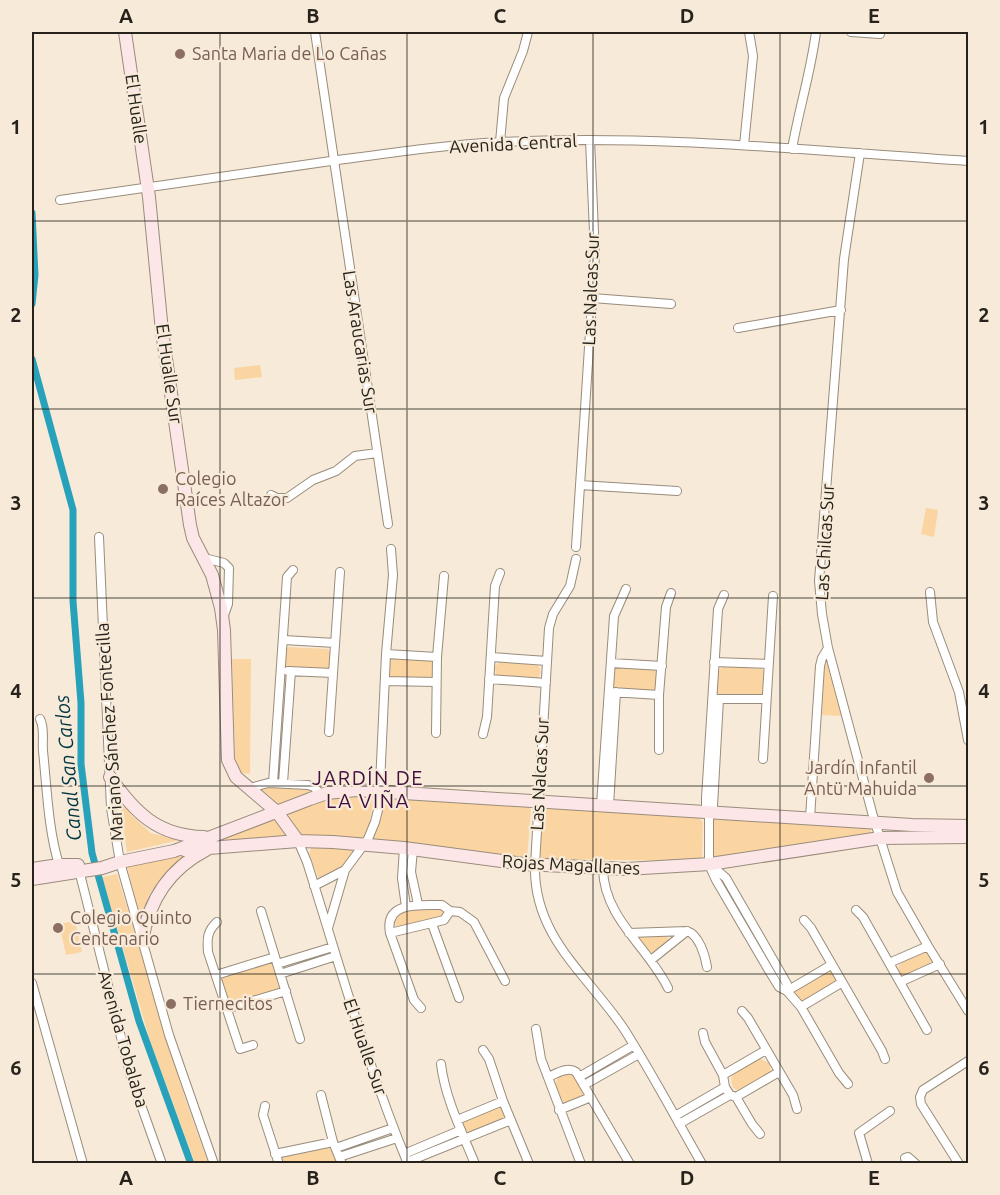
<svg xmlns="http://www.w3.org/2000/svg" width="1000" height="1195" font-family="Ubuntu,sans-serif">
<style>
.green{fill:#fbd5a1}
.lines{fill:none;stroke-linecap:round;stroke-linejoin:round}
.canal{stroke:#28a1ba;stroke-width:7}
.street-casing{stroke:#998c7c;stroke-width:10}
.secondary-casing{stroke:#998c7c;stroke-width:14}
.street{stroke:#fff;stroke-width:8}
.secondary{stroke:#fde6e8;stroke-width:12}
.grid{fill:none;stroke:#27231c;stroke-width:1.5;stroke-opacity:0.55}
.education-dot{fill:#8d6e63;stroke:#f7ead8;stroke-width:2}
.labels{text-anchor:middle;stroke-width:4.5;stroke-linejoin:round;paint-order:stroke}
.education-label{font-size:18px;fill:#785e54;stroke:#f7ead8;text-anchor:start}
.street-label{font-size:18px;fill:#27231c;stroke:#f7ead8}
.water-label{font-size:20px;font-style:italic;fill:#003641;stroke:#f7ead8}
.neighbourhood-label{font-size:20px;letter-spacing:1.5px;fill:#421040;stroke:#f7ead8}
.neatline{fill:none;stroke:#27231c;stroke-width:2}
.grid-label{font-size:20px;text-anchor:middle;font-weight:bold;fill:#27231c}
</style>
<rect width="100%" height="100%" fill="#f7ead8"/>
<path class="green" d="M260 365 262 377 235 380 234 368Z
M926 508 938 510 934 537 921 534Z
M288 647 328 649 330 651 331 670 288 672 283 668 285 649Z
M392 658 431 660 434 664 433 676 430 678 389 677V661Z
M232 659H251L250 774 241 773 235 757Z
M500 662 537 665C542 668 541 674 538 678L496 676 495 666Z
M827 663 841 716 822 715 824 664Z
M615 666 657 669 656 691 614 689 611 686 612 670Z
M723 666 762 669 764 672 763 695 719 696 717 693V672Z
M262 787 310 790 311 791 310 793 280 805 260 789Z
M356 795 371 796 374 800 367 835 362 839 299 837 289 820V812C311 802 333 797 356 795Z
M384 797 529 807 531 810 527 859 378 841 373 839Z
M119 798 132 816 151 833 180 840 127 852Z
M544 808 698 817 703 822 702 859 700 861 543 859 540 856 542 811Z
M714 817 871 828V833L868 835 712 858Z
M272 820H275L285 834 283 838 194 847Z
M312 847 348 848 352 849 354 853 341 867 320 878 318 877 309 853Z
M183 856C160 879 145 890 142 925L127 866Z
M117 874 185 1098 208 1163H195L151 1044 102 877Z
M426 908H445L447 916 396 927 394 919 399 913Z
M75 921 82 952 66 955 59 924Z
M666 935 669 940 652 953 647 950 639 939 641 936Z
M924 952 928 953 932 958 931 965 904 976 900 974 898 967 901 963Z
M270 963 274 966 280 989 237 1002 226 1000 220 981 223 976Z
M828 970 835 972 838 981 803 1001C798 999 795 995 795 990Z
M760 1059 770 1063 771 1073 739 1091 733 1088 731 1080 733 1074Z
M565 1073 574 1075 584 1096 564 1104 555 1084 558 1077Z
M498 1107H501L506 1116 505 1119 470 1133H466L463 1121Z
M329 1146 332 1147 341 1163 280 1164 282 1157Z"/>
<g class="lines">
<path class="canal" d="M32 213 35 275 32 304
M32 359 73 510V601L81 703V764L92 853 139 1021 191 1164"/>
<defs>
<path id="street" d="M315 32 388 524
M851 32 880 34
M500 142 504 98 523 51 528 32
M744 145 753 56 749 32
M792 149C799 109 811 71 816 32
M860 153 844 259 819 581 822 614 828 648 873 816 897 892 928 946 968 1011
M60 200C148 187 236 174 324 162 383 154 442 145 501 142 658 134 813 151 968 161
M592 298 671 304
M738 328 841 310
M580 485 677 491
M271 495 277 498H287L313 480 336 471 355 456 377 453
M99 537 111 808 120 862 169 1035 214 1164
M576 547 595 255 590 140
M204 558 224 563 229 568 228 604 223 618
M576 559 570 586 553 614 549 628 535 865C533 937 588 975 624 1029 652 1073 676 1119 702 1164
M930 592 933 622 959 692 968 740
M724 595 718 609 706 798V805L709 812V858L711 869 716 880 768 969 779 987 787 991 801 1007 839 1073 848 1084
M284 640 335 643
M386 654 437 657
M491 657 547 661
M714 662 768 664
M611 663 662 666
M288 671 333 673
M489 679 546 683
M385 681 436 682
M612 692 659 695
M714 699H766
M40 719C45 728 42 741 43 751 47 789 48 828 59 865
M329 732 340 572
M436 733 437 657 444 576
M483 734 487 717 495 586 500 573
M659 750V695L666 607 671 593
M763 759 773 596
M273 783 287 577 293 570
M283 783 291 671
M250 788 268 783 308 785 314 787 321 795
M601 805 614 616 626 589
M609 805 616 692
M709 812 713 806 719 699
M810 818 820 666 822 658 828 648
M298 841 307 862C339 963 367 1065 408 1164
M404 848 402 878 406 907
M413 849 411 872 418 904
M710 864 726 878 787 984V991
M603 869C604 918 648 947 668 988
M81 878 131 1077 162 1164
M314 886 345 870
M856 910 863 917 927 1030
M261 911 300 1039
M450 911 460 912 474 922 505 981
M804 920 811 928 882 1051 885 1059
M217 922C207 931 207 939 208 952L240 1049 253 1045
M432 924 459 998
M328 928 345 870 368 839 375 822 379 806 386 654 393 575 391 549
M687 931C699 935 705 955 707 967
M390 933 444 920 450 911
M629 933 687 931
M651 960 687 931
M889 963 928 946
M277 964 333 947
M280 974 336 956
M216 975 275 957
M900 982 940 964
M32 983 83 1164
M787 991 831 965
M801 1007 841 983
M421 1008 414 1000 390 933C384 901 420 905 442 905L450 911
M226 1009 286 991
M742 1011 748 1018 793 1095 797 1109
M536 1029 541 1059 581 1164
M703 1033 705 1042 723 1075 725 1087 730 1095 736 1097 752 1124 760 1134
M483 1050 489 1059 503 1101 529 1164
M441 1064C445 1098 462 1132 475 1164
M723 1075 766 1050
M548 1077C556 1074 567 1066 576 1072L630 1164
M579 1077 634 1045
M584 1085 639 1054
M321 1095 333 1142 342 1164
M736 1097 779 1072
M265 1106 263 1115 279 1164
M559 1110 591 1097
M675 1116 725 1087
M457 1120 503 1101
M679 1124 730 1095
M336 1148 393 1128
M275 1154 333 1142
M404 1154 461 1130
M339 1157 397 1138
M407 1162 511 1120
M868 1164 859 1133 890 1111
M907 1164 905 1158 908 1157 916 1164
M959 1164 921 1104 920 1097 923 1090 968 1061"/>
<path id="secondary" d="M125 32 149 197 162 331 190 525 193 538 212 575 221 608 224 630 228 760 236 777 277 812 298 841
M110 777C135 813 158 836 204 837
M184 850 298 841 333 842 404 848 524 864 626 869 710 864 880 838 968 837
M32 869 59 865H78
M32 879 102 868 120 862 174 851 310 799 327 793 356 790 912 825 968 826
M142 941C149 900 169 869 206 850"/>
</defs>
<use href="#street" class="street-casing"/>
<use href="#secondary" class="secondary-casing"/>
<use href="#street" class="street"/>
<use href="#secondary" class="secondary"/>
</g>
<path class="grid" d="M220 32V1164M407 32V1164M593 32V1164M780 32V1164M32 221H968M32 409H968M32 598H968M32 786H968M32 974H968"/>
<g class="education-dot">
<circle cx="180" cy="54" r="6"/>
<circle cx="163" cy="489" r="6"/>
<circle cx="929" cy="778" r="6"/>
<circle cx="58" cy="928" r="6"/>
<circle cx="171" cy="1004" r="6"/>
</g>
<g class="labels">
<g class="education-label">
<text x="192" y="60">Santa Maria de Lo Cañas</text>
<text x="175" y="485">Colegio<tspan x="175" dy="21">Raíces Altazor</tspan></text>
<text x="917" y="774" text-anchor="end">Jardín Infantil<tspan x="917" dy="21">Antü Mahuida</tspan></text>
<text x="70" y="924">Colegio Quinto<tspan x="70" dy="21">Centenario</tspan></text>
<text x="183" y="1010">Tiernecitos</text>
</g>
<g class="street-label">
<text transform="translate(136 109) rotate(82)" y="6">El Hualle</text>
<text transform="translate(513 144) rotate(-3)" y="6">Avenida Central</text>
<text transform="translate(591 289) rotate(-88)" y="6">Las Nalcas Sur</text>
<text transform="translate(360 342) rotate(81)" y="6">Las Araucarias Sur</text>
<text transform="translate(169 374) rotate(82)" y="6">El Hualle Sur</text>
<text transform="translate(825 542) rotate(-87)" y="6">Las Chilcas Sur</text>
<text transform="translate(110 732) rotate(-94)" y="6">Mariano Sánchez Fontecilla</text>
<text transform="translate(540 774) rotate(-87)" y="6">Las Nalcas Sur</text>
<text transform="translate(571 865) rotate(3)" y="6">Rojas Magallanes</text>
<text transform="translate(123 1039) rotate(74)" y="6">Avenida Tobalaba</text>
<text transform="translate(365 1047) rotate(71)" y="6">El Hualle Sur</text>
</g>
<g class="water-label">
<text transform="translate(68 768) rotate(-95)" y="7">Canal San Carlos</text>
</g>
<g class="neighbourhood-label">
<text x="368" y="785">JARDÍN DE<tspan x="368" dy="23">LA VIÑA</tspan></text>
</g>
</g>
<rect width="1000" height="1195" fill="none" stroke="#f7ead8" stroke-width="66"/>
<rect x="33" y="33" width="934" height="1129" class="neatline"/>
<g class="grid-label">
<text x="126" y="23">A</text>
<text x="313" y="23">B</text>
<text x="500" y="23">C</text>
<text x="687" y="23">D</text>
<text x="874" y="23">E</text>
<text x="16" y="134">1</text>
<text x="984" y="134">1</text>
<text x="16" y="322">2</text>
<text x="984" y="322">2</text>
<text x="16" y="510">3</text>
<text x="984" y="510">3</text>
<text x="16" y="698">4</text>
<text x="984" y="698">4</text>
<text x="16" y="887">5</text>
<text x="984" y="887">5</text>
<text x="16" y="1075">6</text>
<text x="984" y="1075">6</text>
<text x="126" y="1185">A</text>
<text x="313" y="1185">B</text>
<text x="500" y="1185">C</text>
<text x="687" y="1185">D</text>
<text x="874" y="1185">E</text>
</g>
</svg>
